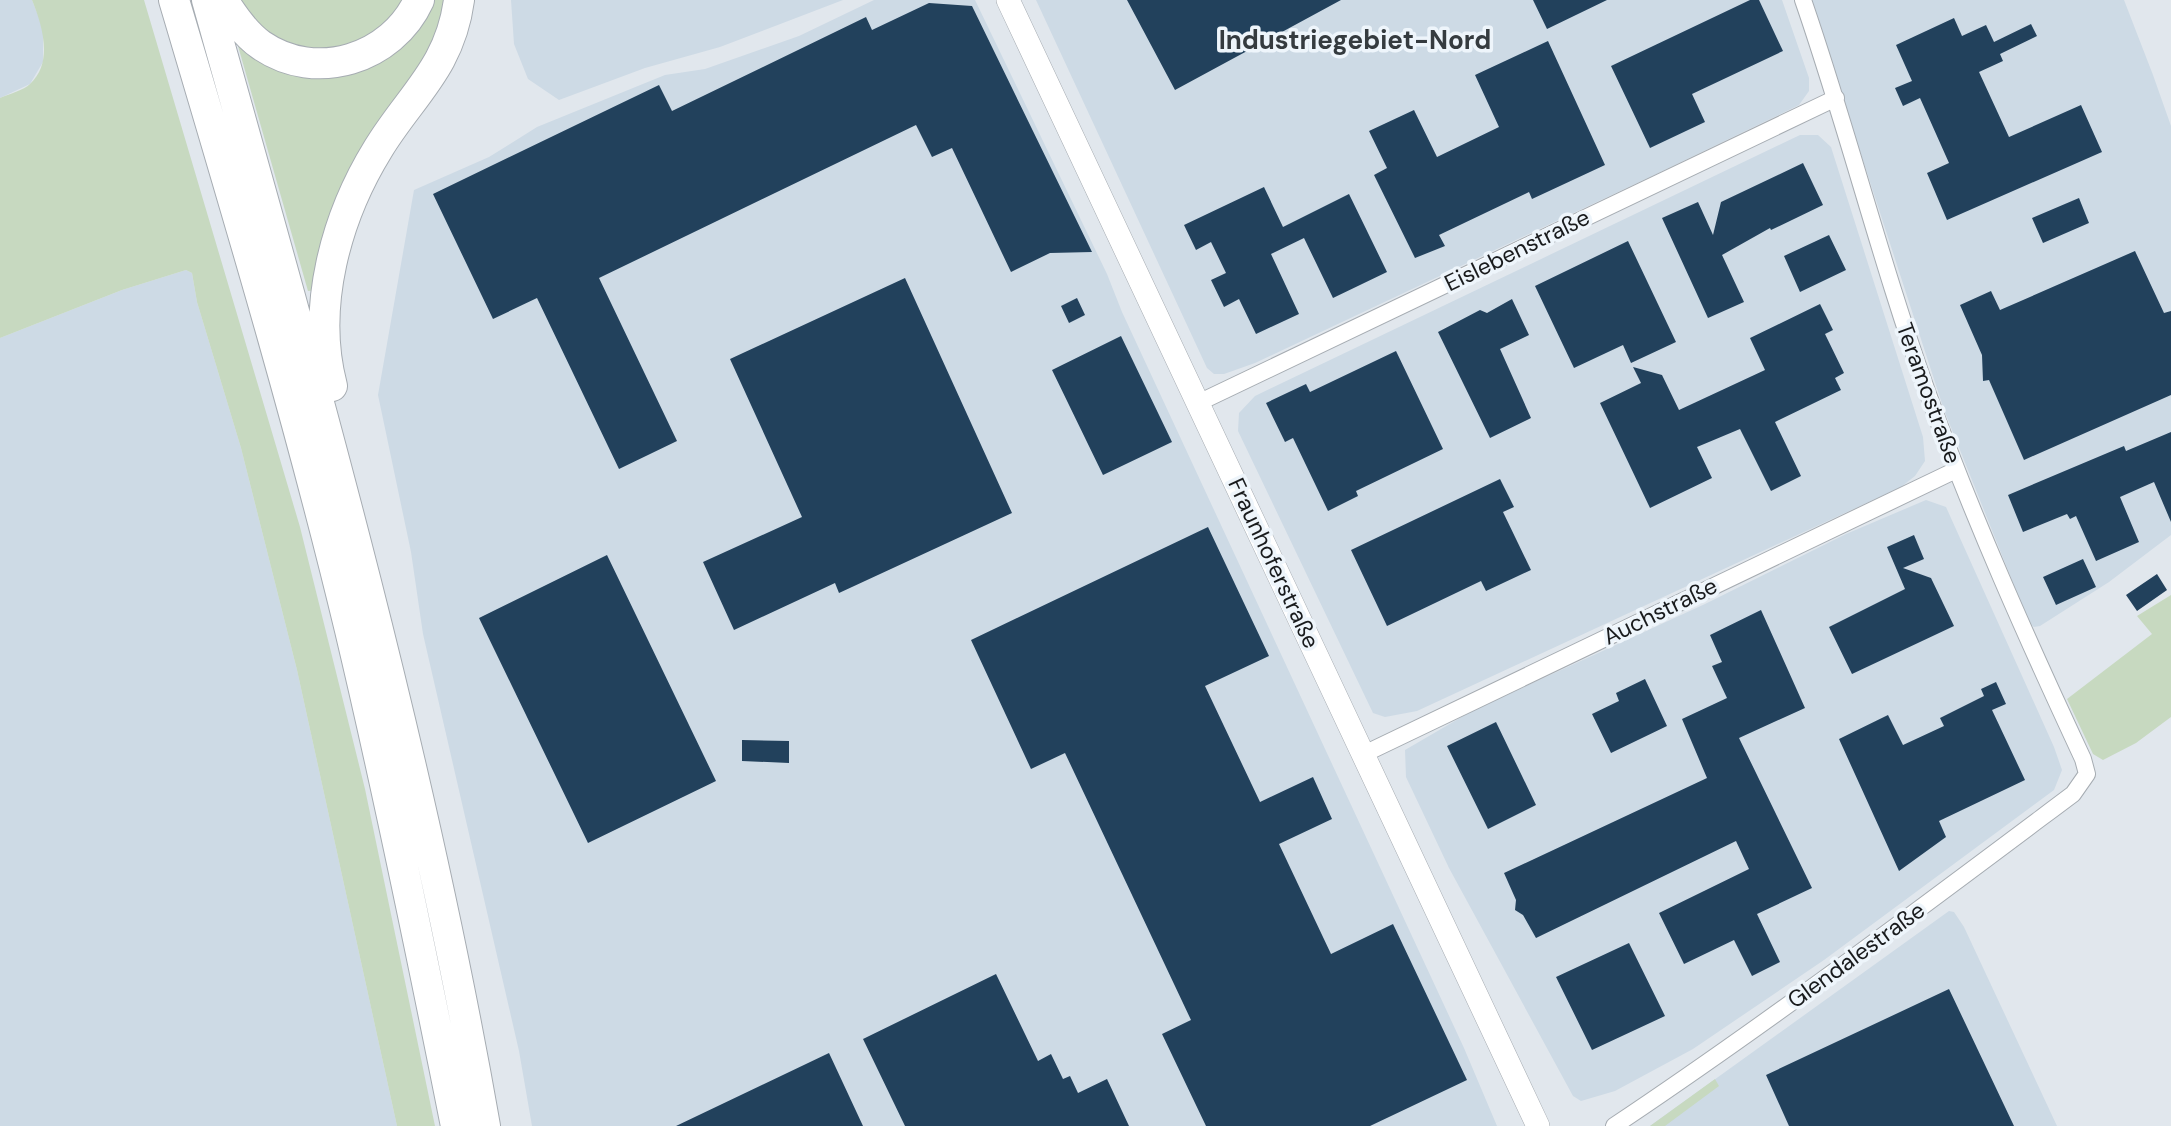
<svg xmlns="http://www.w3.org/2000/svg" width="2171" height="1126" font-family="'DM Sans',sans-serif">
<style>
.built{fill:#cddae5}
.green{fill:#c7d9c0}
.building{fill:#22415c}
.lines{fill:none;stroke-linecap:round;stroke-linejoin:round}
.street-casing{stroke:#a6acb2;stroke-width:18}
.secondary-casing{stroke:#a6acb2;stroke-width:24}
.highway-casing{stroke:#a6acb2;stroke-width:32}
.street{stroke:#fff;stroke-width:16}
.secondary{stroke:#fff;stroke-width:23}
.highway{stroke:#fff;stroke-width:30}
.labels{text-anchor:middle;stroke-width:7;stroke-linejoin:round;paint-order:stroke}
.street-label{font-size:23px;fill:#191b1d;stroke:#eef5fb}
.quarter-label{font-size:26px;font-weight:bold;fill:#353b3f;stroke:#eef5fb}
</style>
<rect width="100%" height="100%" fill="#e1e7ed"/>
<path class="built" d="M0 0H32L43 28V62L30 84 0 98Z
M511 0H843L720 47 645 68 559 100 528 79 514 44Z
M874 0H975L1107 274 1122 312 1464 1048 1497 1126H532L519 1051 423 634 411 552 378 395 414 190 489 157 537 127 665 75 705 69 799 36Z
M1036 0H1782L1809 78V91L1799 105 1652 176 1255 363 1224 374H1214L1207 368Z
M1811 0H2124L2153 75 2171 126V535L2109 582 2040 626 2034 627 2029 623 1944 410Z
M1800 135H1818L1831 147 1923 437 1925 461 1915 476 1901 487 1417 711 1385 717 1373 713 1238 431 1239 413 1255 396Z
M186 270 192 273 197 302 241 448 297 670 397 1126H0V338L122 290Z
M1926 500 1946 507 2054 747 2062 770 2054 790 1824 960 1693 1049 1615 1091 1581 1101 1573 1096 1449 868 1406 777 1405 750 1472 711 1705 604 1846 534Z
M1949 911 1954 912 1964 927 2057 1126H1650Z"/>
<path class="green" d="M32 0H144L300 527 365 789 435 1126H397L297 670 241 448 197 302 192 273 186 270 122 290 0 338V98C9 94 24 90 30 84 54 62 42 25 32 0Z
M234 0H409L385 32 324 55 271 42Z
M429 0H450V4L319 290 308 291 238 46 241 43 316 73Z
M2171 595V717L2136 743 2103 760 2093 754 2067 699 2152 634 2137 616Z
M1715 1079 1719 1086 1665 1126H1650Z"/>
<path class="building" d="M1127 0H1341L1175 90Z
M1533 0H1607L1547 29Z
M1750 0H1759L1783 51 1692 94 1705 122 1650 148 1611 66Z
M929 3 972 6 1092 252 1050 253 1011 272 952 148 932 157 916 125 599 278 677 441 619 469 537 298 493 319 433 194 659 85 672 111 866 17 872 30Z
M1954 18 1962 36 1986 25 1994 42 2031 24 2037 36 2000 54 2003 61 1979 72 2009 137 2081 105 2102 152 1947 220 1927 173 1949 163 1920 98 1903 106 1895 88 1912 81 1896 45Z
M1548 41 1605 165 1532 199 1529 192 1439 235 1445 246 1415 258 1374 175 1387 168 1369 131 1414 110 1437 157 1499 127 1475 75Z
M1803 163 1823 205 1771 230 1770 228 1722 255 1744 302 1708 318 1662 218 1698 202 1713 235 1721 202Z
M1264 187 1283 227 1349 194 1387 272 1333 298 1304 238 1271 254 1299 314 1256 334 1239 299 1224 307 1211 280 1226 273 1211 242 1196 250 1184 225Z
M2079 198 2089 223 2043 243 2032 218Z
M1829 235 1846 270 1800 292 1784 256Z
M1628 241 1676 342 1631 363 1623 345 1574 368 1535 286Z
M2135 251 2164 313 2171 311V395L2024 460 1989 380 1983 381 1982 355 1960 305 1991 291 2000 310Z
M905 278 1012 513 839 593 835 583 734 630 703 562 802 517 730 359Z
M1077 298 1085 315 1069 323 1061 306Z
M1512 299 1529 335 1500 349 1531 418 1490 438 1438 332 1480 310 1487 313Z
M1820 304 1833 330 1825 334 1844 373 1835 378 1841 390 1775 422 1801 476 1771 491 1740 429 1697 447 1712 478 1650 508 1600 403 1641 383 1633 367 1662 375 1679 410 1765 370 1750 338Z
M1121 336 1172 442 1103 475 1052 370Z
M1396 351 1443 449 1356 491 1358 496 1328 511 1293 438 1285 442 1266 403 1306 384 1310 392Z
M2171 432V522L2154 482 2120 497 2139 542 2096 561 2076 516 2070 519 2067 514 2023 532 2008 495 2124 446 2126 451Z
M1500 479 1514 507 1503 512 1531 570 1486 591 1481 581 1387 626 1351 550Z
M1208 527 1269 656 1205 686 1260 802 1313 777 1332 819 1279 844 1331 954 1393 924 1467 1080 1370 1126H1206L1162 1034 1191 1020 1065 753 1031 769 971 640Z
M1914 535 1924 559 1903 568 1931 578 1954 626 1852 674 1829 627 1905 589 1887 547Z
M607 555 716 781 588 843 479 618Z
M2083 559 2096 587 2056 605 2043 577Z
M2157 574 2167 590 2137 611 2126 595Z
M1761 610 1805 708 1739 738 1812 888 1757 914 1780 962 1752 976 1734 940 1684 964 1659 913 1749 869 1736 841 1536 938 1523 915 1515 910 1516 900 1504 873 1707 778 1682 719 1727 698 1712 666 1722 662 1710 635Z
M1645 679 1667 726 1611 753 1592 714 1619 701 1616 693Z
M1996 682 2006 704 1992 710 2025 780 1939 821 1946 837 1899 871 1839 739 1888 715 1903 745 1944 726 1940 718 1984 696 1981 689Z
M1496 722 1536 805 1488 829 1447 746Z
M742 740 789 741V763L742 761Z
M1629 943 1665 1016 1592 1050 1556 977Z
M996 974 1038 1061 1051 1054 1063 1079 1070 1076 1078 1093 1107 1079 1129 1126H905L863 1039Z
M1949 989 2014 1126H1789L1766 1075Z
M829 1053 863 1126H676Z"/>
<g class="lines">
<defs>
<path id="street" d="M1198 403 1836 98
M1364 754 1956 470
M1614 1126C1771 1021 1922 907 2073 794L2087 774 2083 759C2027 639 1973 518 1928 394 1881 264 1848 130 1803 0"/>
<path id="secondary" d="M1008 0 1538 1126"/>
<path id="highway" d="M174 0C236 209 299 418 350 630 389 794 423 960 456 1126
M207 0C312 373 418 744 485 1126
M223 0C233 16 245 34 261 45 316 83 392 59 419 0
M332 386C311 307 336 217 378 149 410 96 450 68 459 0"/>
</defs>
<use href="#street" class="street-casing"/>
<use href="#secondary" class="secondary-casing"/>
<use href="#highway" class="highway-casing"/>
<use href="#street" class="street"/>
<use href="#secondary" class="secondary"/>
<use href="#highway" class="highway"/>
</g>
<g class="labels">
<g class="street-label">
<text transform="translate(1517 250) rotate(-26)" y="8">Eislebenstraße</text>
<text transform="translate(1929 393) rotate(70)" y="8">Teramostraße</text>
<text transform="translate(1274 563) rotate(65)" y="8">Fraunhoferstraße</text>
<text transform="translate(1660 611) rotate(-26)" y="8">Auchstraße</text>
<text transform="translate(1856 955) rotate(-36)" y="8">Glendalestraße</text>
</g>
<g class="quarter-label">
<text x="1355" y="49">Industriegebiet-Nord</text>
</g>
</g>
</svg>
